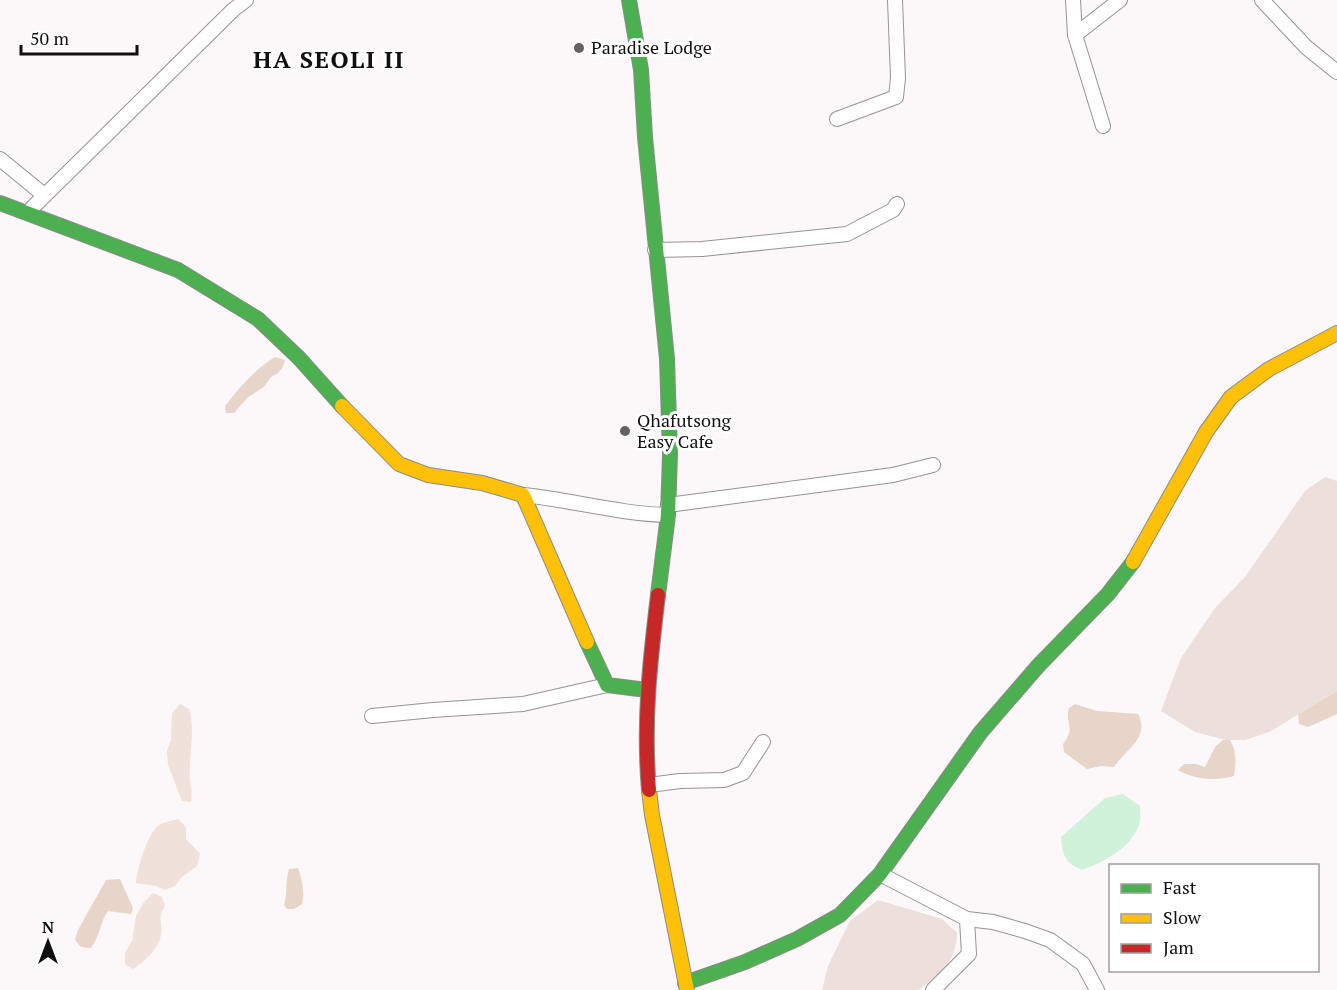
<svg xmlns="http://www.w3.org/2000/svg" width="1337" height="990" font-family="'PT Serif',serif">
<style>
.green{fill:#f0e1da}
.forest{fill:#e7d5c9}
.cemetery{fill:#ecdfdc}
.water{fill:#d1f2da}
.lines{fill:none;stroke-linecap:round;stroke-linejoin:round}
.street-casing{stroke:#969494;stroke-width:16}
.fast-casing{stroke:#8d8b8b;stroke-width:16}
.slow-casing{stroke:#8d8b8b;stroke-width:16}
.jam-casing{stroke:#8d8b8b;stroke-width:16}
.street{stroke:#fffefe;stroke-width:14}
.fast{stroke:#4caf50;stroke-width:14}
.slow{stroke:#ffc107;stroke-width:14}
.jam{stroke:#c62828;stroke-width:14}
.poi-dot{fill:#636161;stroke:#fff;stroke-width:2}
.labels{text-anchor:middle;stroke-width:6;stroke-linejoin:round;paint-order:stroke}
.poi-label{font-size:18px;fill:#101010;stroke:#fff;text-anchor:start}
.district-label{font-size:24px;font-weight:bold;letter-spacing:1.5px;fill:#101010;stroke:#fff}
</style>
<rect width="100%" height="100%" fill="#fcf7f8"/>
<path class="green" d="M180 704 189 709C196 732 188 755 190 777 190 786 193 793 191 802L182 801 168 765 167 751 171 740 172 713Z
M178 819 186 827V839L200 854 197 866 182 877 175 886 165 890 156 886 136 883C137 869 147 834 159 825 164 822 172 821 178 819Z
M153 893 162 897 165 906C157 918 163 922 161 935 158 949 145 962 133 969L125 964V953L132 941 136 916 144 902Z"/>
<path class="forest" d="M275 357 285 360 283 367 278 373 271 377 264 387 248 397 234 413H226L225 406C240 387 254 370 275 357Z
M1337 691V714L1308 727 1299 724 1298 714Z
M1075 704 1097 711 1138 714C1150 738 1126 749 1114 767L1101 766 1087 769 1064 752 1063 744C1077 727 1064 724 1069 708Z
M1223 740H1230C1237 752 1236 763 1234 776 1215 781 1195 780 1178 770L1184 764H1196L1205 767 1215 747Z
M298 868C302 879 305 893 302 904L294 909H287L284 905C288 893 285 881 289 869Z
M120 879 133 908 131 914 108 911C100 922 100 936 91 948L81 947 75 940 78 930 106 880Z"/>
<path class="cemetery" d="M1325 477 1337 481V691L1269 732 1245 740H1226L1195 732 1161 711 1181 658 1215 608 1245 577 1305 491Z
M878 900 942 919 957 933C955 965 942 971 919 990H822L828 966 850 921Z"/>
<path class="water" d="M1123 794 1140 806C1140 811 1141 817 1140 821 1134 847 1104 862 1082 870 1065 863 1062 854 1061 837L1105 798Z"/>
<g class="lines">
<defs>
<path id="street" d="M1073 0 1075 35
M1262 0 1306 47 1337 72
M837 119 896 97 898 78 895 0
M1103 126 1075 35 1120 0
M0 159 44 195
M28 212 233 10 246 0
M655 250 702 249 847 234 893 210 897 204
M523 495C572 500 619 514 668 515
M668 505 893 475 933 465
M372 716 433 710 523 704 607 685
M649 785 680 781 724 780 743 773 763 742
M880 874 967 919 993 922 1025 931 1050 940 1083 964 1097 990
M933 990 969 954 967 919"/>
<path id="fast" d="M629 0 641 70 645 137 667 359 670 454 668 515 658 595
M0 203 178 270 258 319 299 358 342 406
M587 642 607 685 647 690
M685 983 745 962 797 939 840 915 880 874 980 733 1038 666 1108 594 1133 562"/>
<path id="slow" d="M342 406 399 464 428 475 482 483 523 495 587 642
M1133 562 1206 432 1231 397 1269 369 1337 333
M649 790 652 815 687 990"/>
<path id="jam" d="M649 790C643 723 650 661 658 595"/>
</defs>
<use href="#street" class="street-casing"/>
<use href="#fast" class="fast-casing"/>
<use href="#slow" class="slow-casing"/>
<use href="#jam" class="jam-casing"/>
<use href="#street" class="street"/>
<use href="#fast" class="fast"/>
<use href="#slow" class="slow"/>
<use href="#jam" class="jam"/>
</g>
<g class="poi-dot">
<circle cx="579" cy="48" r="6"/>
<circle cx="625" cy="431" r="6"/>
</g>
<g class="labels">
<g class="poi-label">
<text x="591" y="54">Paradise Lodge</text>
<text x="637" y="427">Qhafutsong<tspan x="637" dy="21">Easy Cafe</tspan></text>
</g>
<g class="district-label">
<text x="329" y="68">HA SEOLI II</text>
</g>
</g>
<rect x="1109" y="864" width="210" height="108" fill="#ffffff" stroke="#9f9f9f" stroke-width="1.5"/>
<rect x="1121" y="884" width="30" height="9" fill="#4caf50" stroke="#9f9f9f" stroke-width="1.5"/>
<text x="1163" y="894" font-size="18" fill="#101010">Fast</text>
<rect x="1121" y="914" width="30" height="9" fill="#ffc107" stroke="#9f9f9f" stroke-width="1.5"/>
<text x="1163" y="924" font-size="18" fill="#101010">Slow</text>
<rect x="1121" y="944" width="30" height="9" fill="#c62828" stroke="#9f9f9f" stroke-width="1.5"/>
<text x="1163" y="954" font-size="18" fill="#101010">Jam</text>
<g transform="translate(48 942)" stroke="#ffffff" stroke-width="4.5" paint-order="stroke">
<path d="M0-4.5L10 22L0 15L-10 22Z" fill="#101010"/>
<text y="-9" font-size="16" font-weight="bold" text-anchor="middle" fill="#101010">N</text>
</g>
<path d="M21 45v9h116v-9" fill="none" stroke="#101010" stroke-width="3"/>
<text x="30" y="45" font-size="18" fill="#101010" stroke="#ffffff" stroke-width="4.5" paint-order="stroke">50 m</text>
</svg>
